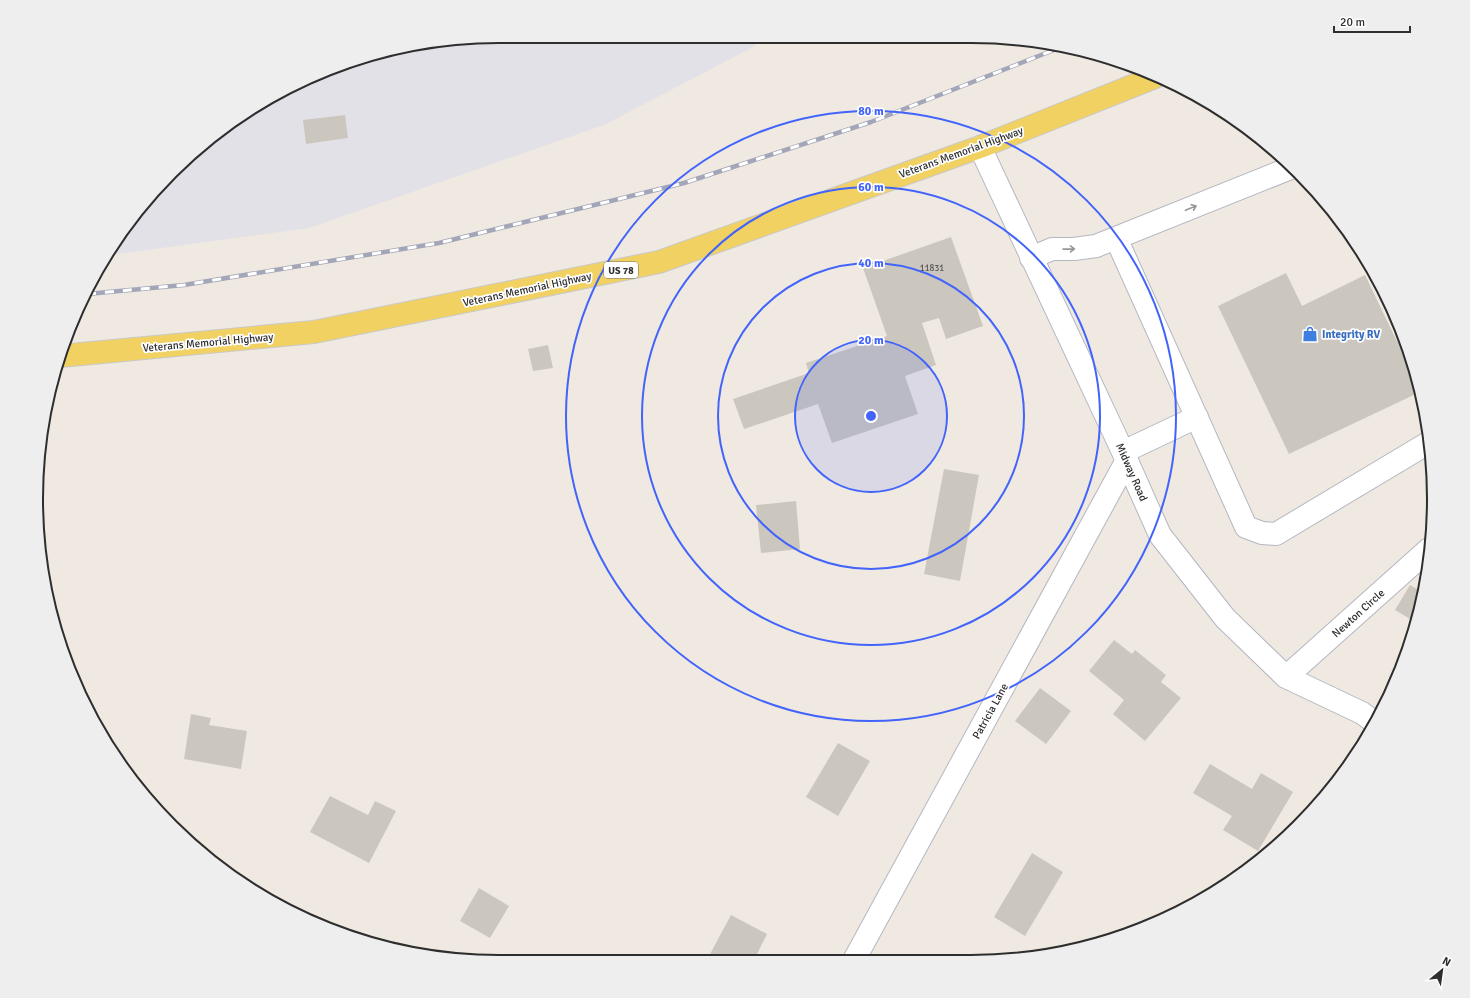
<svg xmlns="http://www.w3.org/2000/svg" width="1470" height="998" font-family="Signika,sans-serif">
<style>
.industrial{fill:#e3e1e8}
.building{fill:#cbc7bf}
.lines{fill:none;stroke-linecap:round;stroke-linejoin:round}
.minor-casing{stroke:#b4b7c1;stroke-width:24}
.major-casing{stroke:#c9c9c9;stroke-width:24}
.minor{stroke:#fff;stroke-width:22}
.major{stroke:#f2d163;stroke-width:22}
.rail-casing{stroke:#a3a6b8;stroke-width:4.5}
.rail{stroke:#fff;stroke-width:3;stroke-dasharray:9;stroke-linecap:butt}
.oneway{stroke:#969696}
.ring{fill:none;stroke:#4264fb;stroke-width:2}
.labels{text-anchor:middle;stroke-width:3.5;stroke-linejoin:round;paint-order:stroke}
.number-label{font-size:9px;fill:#555452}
.shield{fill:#fff;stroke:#6d6d6d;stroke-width:1}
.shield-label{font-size:10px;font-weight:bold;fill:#2e2e2e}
.street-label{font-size:11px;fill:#2e2e2e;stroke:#fff}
.shop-label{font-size:11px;font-weight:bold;fill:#366cbe;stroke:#fff;text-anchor:start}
.rim{fill:none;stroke:#2e2e2e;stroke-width:2}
.centre{fill:#4264fb;stroke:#fff;stroke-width:2}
.ring-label{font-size:12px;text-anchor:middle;font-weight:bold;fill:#4264fb;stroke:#fff;stroke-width:3.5;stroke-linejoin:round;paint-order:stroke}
</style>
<rect width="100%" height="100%" fill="#efe9e1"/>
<path class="industrial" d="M759 38 755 46 604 125 309 228 110 255 132 217 172 171 242 114 350 61 438 40Z"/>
<path class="building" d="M345 115 348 138 306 144 303 120Z
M951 237 983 326 946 339 939 318 922 323 936 365 905 376 918 414 832 443 818 404 744 429 733 399 809 373 806 363 887 336 863 268Z
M1286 273 1302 306 1365 275 1417 383 1420 392 1289 454 1218 306Z
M548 345 553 368 533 371 528 349Z
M944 469 979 475 960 581 924 574Z
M796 501 800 549 761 553 756 505Z
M1410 585 1424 593 1415 622 1395 610Z
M1114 640 1132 654 1135 650 1166 675 1161 682 1181 698 1145 741 1113 714 1124 700 1089 671Z
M1040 688 1071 711 1046 744 1015 721Z
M191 714 211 718 209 725 247 731 241 769 184 759Z
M838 743 870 761 838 816 806 797Z
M1210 764 1252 789 1261 773 1293 792 1258 851 1223 830 1232 816 1193 793Z
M330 796 368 815 375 801 396 811 369 863 310 832Z
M1032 853 1063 872 1025 936 994 917Z
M479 888 509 906 490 938 460 921Z
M731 915 767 934 753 962H720L709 956Z
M948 957 956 962H945Z"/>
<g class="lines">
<defs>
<path id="minor" d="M980 147 1123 452 1160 535 1225 618 1286 677 1362 713 1374 722
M1116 238 1246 527 1262 533 1276 534 1428 443
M1031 258 1052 249H1074L1096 246 1293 167
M1123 452 1197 417
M1286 677 1429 549
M853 962 1127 460"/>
<path id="major" d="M60 356 314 332 659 262 980 147 1155 77"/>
</defs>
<use href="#minor" class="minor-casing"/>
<use href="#major" class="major-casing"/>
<use href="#minor" class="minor"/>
<use href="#major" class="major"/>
<defs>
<path id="rail" d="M87 294 184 285 439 243 684 183 871 122 1064 46"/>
</defs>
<use href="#rail" class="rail-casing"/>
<use href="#rail" class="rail"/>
</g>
<defs><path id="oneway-shaft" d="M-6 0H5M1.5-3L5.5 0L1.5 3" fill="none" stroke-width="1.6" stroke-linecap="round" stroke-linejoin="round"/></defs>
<g class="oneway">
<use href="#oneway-shaft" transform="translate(1191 208) rotate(-22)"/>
<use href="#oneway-shaft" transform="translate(1069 249) rotate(-1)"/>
</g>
<circle cx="871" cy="416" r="76" fill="#4264fb" fill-opacity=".12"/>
<g class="ring">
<circle cx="871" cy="416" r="76"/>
<circle cx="871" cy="416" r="153"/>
<circle cx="871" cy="416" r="229"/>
<circle cx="871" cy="416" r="305"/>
</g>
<defs>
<symbol id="shop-bare" viewBox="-9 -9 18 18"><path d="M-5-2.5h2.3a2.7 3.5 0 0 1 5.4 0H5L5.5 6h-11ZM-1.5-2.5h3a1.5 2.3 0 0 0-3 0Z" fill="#3f7fe0" stroke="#fff" stroke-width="2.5" paint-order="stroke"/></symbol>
</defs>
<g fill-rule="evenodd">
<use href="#shop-bare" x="1299" y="323" width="22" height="22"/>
</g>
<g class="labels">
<g class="number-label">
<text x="932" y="271">11831</text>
</g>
<rect class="shield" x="604" y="262" width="34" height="16" rx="3"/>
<g class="shield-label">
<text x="621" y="274">US 78</text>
</g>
<g class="street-label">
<text transform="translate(961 152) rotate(-20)" y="4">Veterans Memorial Highway</text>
<text transform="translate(527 289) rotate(-12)" y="4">Veterans Memorial Highway</text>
<text transform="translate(208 342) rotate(-5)" y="4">Veterans Memorial Highway</text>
<text transform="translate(1132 472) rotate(66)" y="4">Midway Road</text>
<text transform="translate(1358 613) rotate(-42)" y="4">Newton Circle</text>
<text transform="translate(990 711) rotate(-61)" y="4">Patricia Lane</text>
</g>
<g class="shop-label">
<text x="1322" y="338">Integrity RV</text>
</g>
</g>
<path d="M0 0H1470V998H0ZM499 43H971A456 456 0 0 1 1427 499V499A456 456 0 0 1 971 955H499A456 456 0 0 1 43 499V499A456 456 0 0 1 499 43Z" fill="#eee" fill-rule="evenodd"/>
<path class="rim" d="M499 43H971A456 456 0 0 1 1427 499V499A456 456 0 0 1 971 955H499A456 456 0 0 1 43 499V499A456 456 0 0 1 499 43Z"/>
<circle cx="871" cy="416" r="6" class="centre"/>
<g class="ring-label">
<text x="871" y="115">80 m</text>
<text x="871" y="191">60 m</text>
<text x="871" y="267">40 m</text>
<text x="871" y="344">20 m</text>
</g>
<g transform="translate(1442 970) rotate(29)" stroke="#ffffff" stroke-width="3" paint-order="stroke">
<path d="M0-3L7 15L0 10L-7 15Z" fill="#2e2e2e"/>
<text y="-6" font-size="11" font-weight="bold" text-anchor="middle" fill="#2e2e2e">N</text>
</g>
<path d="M1334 26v6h76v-6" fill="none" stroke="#2e2e2e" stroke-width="2"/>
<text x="1340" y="26" font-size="12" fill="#2e2e2e" stroke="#ffffff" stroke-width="3" paint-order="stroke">20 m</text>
</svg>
